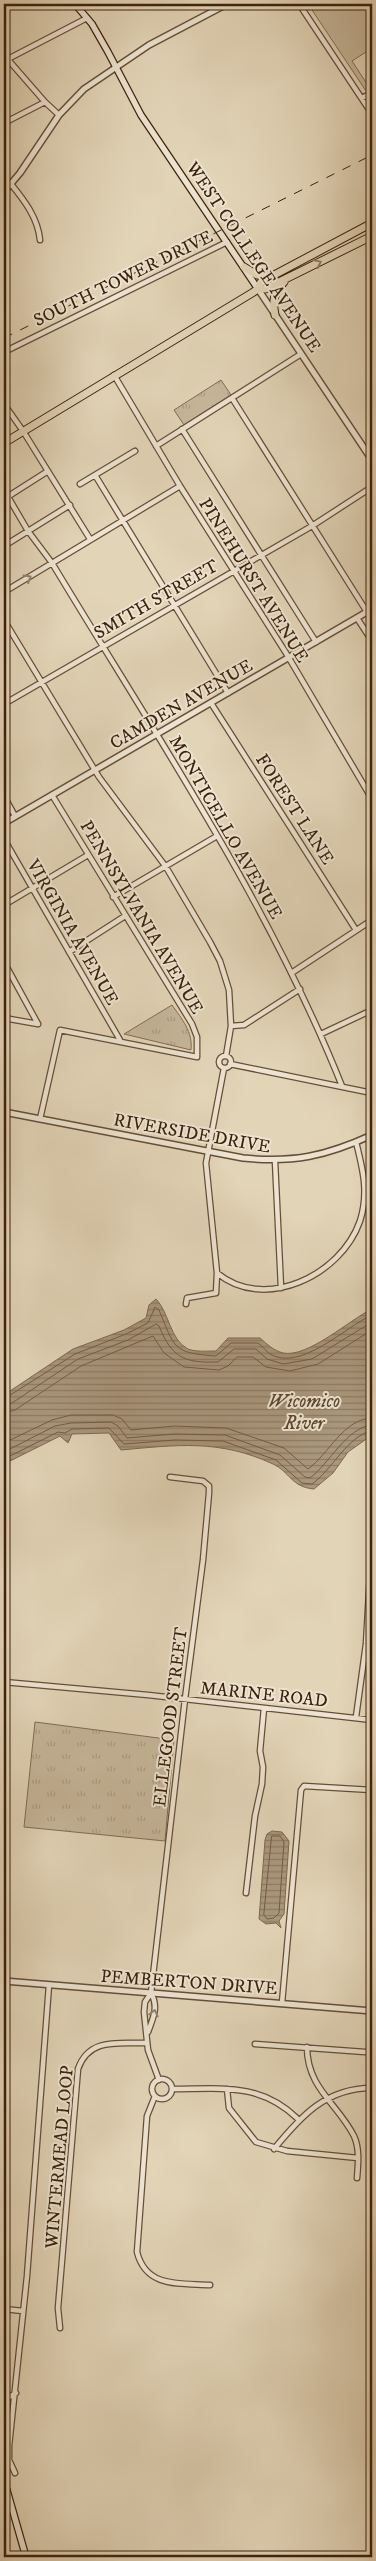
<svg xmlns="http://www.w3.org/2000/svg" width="376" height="2561" font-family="'IM FELL DW Pica',serif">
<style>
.grass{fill:#c6b69a;stroke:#816c54}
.park{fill:url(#park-tufts);stroke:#816c54}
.water{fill:url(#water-rules);stroke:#7e6850}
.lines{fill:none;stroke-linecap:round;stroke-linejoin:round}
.shore{stroke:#735c45;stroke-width:1}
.minor-casing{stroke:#664e38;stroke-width:7}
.tertiary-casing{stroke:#664e38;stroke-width:8}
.secondary-casing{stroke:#3c220d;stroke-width:8}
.primary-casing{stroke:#3c220d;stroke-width:9}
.minor{stroke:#ece3d0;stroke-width:4.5}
.tertiary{stroke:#ece3d0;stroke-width:5}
.secondary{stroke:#ece3d0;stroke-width:5.5}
.primary{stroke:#e2d4b7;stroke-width:7}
.rail{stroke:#3c220d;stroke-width:1;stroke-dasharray:9 9;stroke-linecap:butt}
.oneway{stroke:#8f7b62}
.oneway2{stroke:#94826e}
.labels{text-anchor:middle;stroke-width:4;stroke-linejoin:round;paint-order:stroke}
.street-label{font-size:18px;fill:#3c220d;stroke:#ece3d0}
.water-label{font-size:19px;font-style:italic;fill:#5d452f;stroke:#ece3d0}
</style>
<defs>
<pattern id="park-tufts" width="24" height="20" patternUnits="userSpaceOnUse" patternTransform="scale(1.25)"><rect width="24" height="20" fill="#c6b69a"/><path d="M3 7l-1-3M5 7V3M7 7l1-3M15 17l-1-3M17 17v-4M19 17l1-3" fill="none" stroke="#ab9c84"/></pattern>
<pattern id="water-rules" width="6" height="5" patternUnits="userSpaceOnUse" patternTransform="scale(1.25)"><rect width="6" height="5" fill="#aa977d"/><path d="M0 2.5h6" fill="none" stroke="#8c7b65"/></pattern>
</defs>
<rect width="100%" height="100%" fill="#e2d4b7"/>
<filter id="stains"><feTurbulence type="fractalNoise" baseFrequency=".004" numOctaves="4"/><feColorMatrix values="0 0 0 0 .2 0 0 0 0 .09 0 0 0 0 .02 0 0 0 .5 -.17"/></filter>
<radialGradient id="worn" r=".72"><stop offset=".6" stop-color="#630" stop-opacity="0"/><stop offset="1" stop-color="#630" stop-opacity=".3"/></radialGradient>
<path class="grass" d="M308 4H372V48L352 61 369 87 372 86V88L366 91Z"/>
<path class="park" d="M221 380 231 395 184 425 174 410Z
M172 1005C182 1019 193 1032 191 1050L124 1034Z
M35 1722 174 1740 165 1841 24 1827Z"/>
<path class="water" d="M156 1299C169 1312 170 1340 188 1349 195 1352 208 1351 216 1351L228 1338H260C268 1345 273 1350 283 1353 308 1358 349 1320 372 1309V1435L348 1452 333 1473 314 1489C291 1487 290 1472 273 1464 219 1439 177 1445 121 1450L109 1433 72 1434 68 1443 60 1436 4 1464V1395L73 1349 124 1330 146 1318 149 1305Z
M272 1831 282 1832 289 1841 284 1914 279 1921 281 1928 276 1923 266 1924 259 1919 265 1840 267 1834Z"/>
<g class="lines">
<path class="shore" d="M4 1399 75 1354 126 1334 148 1323 155 1307 159 1310C175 1348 172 1353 216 1356L231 1343H258C262 1346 266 1351 270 1354 301 1372 345 1327 372 1315
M4 1405 12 1403 78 1359 128 1340 156 1324 159 1326C172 1358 184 1363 218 1362L234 1349H256L267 1359 283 1364 312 1359 372 1322
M4 1413 15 1410 81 1366 153 1336 164 1353 184 1367 219 1370 228 1366 237 1357H253L266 1367 290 1371 318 1364 372 1330
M4 1443 52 1420 71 1415H113L122 1419 131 1430 174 1426 226 1428 284 1448 308 1469C329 1454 343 1419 372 1418
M4 1452 55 1426 71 1423 111 1422 118 1426 127 1438 174 1434 225 1435 280 1455 305 1477 310 1478C329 1464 347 1427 372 1425
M4 1459 58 1432 65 1433 72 1429 109 1428 124 1444 175 1440 223 1441 276 1460 302 1483 312 1484C331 1471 349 1434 372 1431
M272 1836H280L284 1842 279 1913 274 1918 267 1919 264 1915Z"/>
<defs>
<path id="minor" d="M299 4 372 114
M4 55 45 102 59 115
M4 61 87 18
M362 98 372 93
M4 123 45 102
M11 184C24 200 38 218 40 240
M4 352 227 242
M114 375 180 486 286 653 372 799
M232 398 367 612
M4 404 23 431 90 539
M182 429 316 642
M156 446 301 354
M95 475 228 693
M80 484 135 451
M4 490 28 531 52 563C155 734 268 901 342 1086
M4 499 48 471
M4 546 70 505
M4 592 180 486
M357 618 372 641
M4 620 99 777 166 867 210 942 220 961 229 990 231 1026 226 1056
M211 703 356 930
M4 704 312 526 372 487
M4 796 15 816
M4 839 120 1040
M113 897 217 836
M4 905 88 855
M69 952 125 916
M4 962 38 1024
M293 972 372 920
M4 1018 38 1024
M231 1026 244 1025 300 989
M321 1034 372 1010
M219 1062a6 6 0 1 1 12 0a6 6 0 1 1-12 0Z
M230 1064 372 1093
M224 1068 206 1163 217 1273C264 1312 341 1276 360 1221 369 1193 363 1170 356 1142
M40 1119 60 1030 197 1057V1037L192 1024 52 795
M275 1161 281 1288
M186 1304 187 1298 216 1293 217 1273
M4 1682 148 1695 372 1720
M356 1717 366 1644 372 1539
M246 1893 255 1816 262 1784 263 1767 260 1751 264 1708
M282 2003 301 1790 304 1786 372 1790
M148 2032C153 2018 159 2007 151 1993
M255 2044 365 2052
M307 2047C307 2088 338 2104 354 2136 360 2149 358 2165 357 2178
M152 2089a10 10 0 1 1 20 0a10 10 0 1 1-20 0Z
M159 2080 148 2050 144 2012 145 2002 151 1993 185 1699 203 1560 209 1493V1486L203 1481 170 1477
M172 2089C221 2089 260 2082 298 2119
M227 2089 229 2108 256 2142 287 2151 358 2158
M155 2096 147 2116 137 2252C146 2288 179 2283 210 2285
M274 2149C301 2116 326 2088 372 2088
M4 2309 23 2311
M60 2328 58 2308 78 2069C89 2037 119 2044 147 2043
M4 2400 16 2393
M15 2473 9 2460V2446L27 2276 49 1985"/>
<path id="tertiary" d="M4 192 20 173 59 115 84 89 149 45 227 4
M258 289 372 460
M4 823 372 609
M4 1112 243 1158C294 1163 326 1156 372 1135
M4 1981 372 2011"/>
<path id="secondary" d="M75 4 92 24 108 52 141 115 258 289
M4 2480 26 2557"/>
<path id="primary" d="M244 267 257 275 270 276
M258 289H265L372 236
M275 315C272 300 274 293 284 282
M4 443 252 293 258 289 261 282 372 223"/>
</defs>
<use href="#minor" class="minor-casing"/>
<use href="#tertiary" class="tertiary-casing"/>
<use href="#secondary" class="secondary-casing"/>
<use href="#primary" class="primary-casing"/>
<use href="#minor" class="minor"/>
<use href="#tertiary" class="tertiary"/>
<use href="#secondary" class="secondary"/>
<use href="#primary" class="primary"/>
<path class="rail" d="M4 338 372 155"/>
</g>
<defs><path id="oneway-chevron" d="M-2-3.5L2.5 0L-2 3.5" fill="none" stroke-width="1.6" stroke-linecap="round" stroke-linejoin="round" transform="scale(1.25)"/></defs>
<use class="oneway" href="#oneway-chevron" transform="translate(318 263) rotate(-26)"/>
<g class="oneway2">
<use href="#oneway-chevron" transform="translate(28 578) rotate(-31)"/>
<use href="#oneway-chevron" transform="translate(154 2013) rotate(-77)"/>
</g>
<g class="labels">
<g class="street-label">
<text transform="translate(254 257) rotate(56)" y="6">WEST COLLEGE AVENUE</text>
<text transform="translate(123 278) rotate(-26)" y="6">SOUTH TOWER DRIVE</text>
<text transform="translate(254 580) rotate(58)" y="6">PINEHURST AVENUE</text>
<text transform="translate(156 599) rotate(-30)" y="6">SMITH STREET</text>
<text transform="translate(181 704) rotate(-30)" y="6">CAMDEN AVENUE</text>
<text transform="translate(295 809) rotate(57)" y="6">FOREST LANE</text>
<text transform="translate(226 827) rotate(60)" y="6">MONTICELLO AVENUE</text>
<text transform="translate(142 917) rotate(59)" y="6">PENNSYLVANIA AVENUE</text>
<text transform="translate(73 932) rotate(60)" y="6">VIRGINIA AVENUE</text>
<text transform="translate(192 1133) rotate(10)" y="6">RIVERSIDE DRIVE</text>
<text transform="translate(264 1694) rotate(6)" y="6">MARINE ROAD</text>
<text transform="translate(170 1717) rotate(-83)" y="6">ELLEGOOD STREET</text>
<text transform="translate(189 1982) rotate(4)" y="6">PEMBERTON DRIVE</text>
<text transform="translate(59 2157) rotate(-85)" y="6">WINTERMEAD LOOP</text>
</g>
<g class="water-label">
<text x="304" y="1407">Wicomico<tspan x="304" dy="22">River</tspan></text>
</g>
</g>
<rect width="376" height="2561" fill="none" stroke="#e2d4b7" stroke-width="20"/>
<rect x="5" y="5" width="366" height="2551" fill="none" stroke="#3c220d" stroke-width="2.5"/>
<rect x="10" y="10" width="356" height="2541" fill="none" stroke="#3c220d"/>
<rect width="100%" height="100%" filter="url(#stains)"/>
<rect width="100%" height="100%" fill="url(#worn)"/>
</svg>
